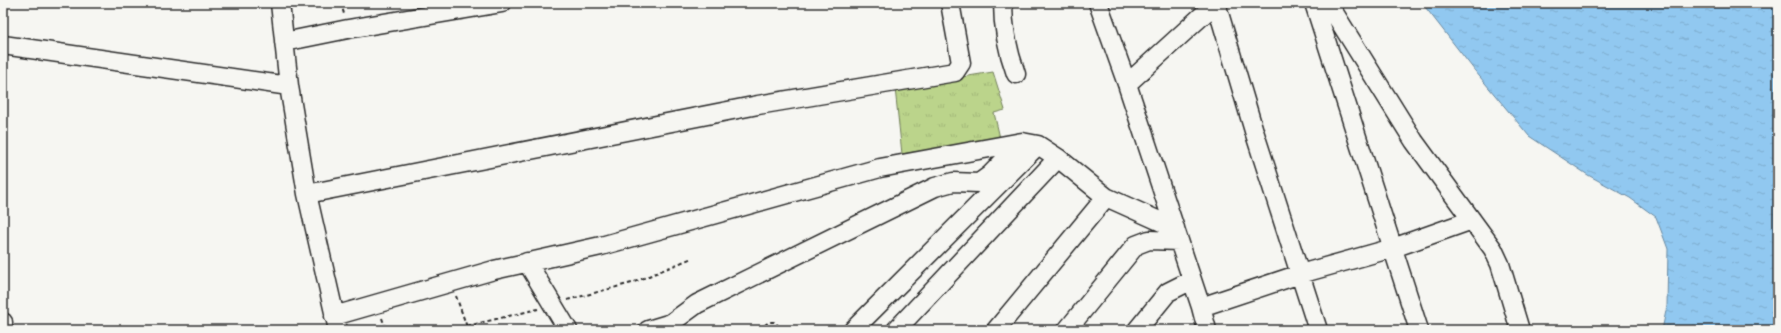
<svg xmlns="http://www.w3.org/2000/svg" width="1781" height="333" font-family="Mali,sans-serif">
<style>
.park{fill:url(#park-tufts);stroke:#73805b}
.water{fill:url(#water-ripples);stroke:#6889a1}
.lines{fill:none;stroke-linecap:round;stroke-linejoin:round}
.minor-casing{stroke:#2b2b2b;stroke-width:21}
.path{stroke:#2b2b2b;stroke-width:2;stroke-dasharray:4 3;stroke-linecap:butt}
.minor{stroke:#f6f6f2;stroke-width:18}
</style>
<defs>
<pattern id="park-tufts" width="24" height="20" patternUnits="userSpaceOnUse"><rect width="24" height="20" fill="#bbd48b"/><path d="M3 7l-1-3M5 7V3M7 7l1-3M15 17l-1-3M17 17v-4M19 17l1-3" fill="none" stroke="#a1b678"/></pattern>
<pattern id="water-ripples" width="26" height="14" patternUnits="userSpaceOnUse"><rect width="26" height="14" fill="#91c8f0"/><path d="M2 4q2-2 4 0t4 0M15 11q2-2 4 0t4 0" fill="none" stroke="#7dacce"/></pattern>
</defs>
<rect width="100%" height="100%" fill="#f6f6f2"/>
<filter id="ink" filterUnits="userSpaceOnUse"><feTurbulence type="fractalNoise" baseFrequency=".025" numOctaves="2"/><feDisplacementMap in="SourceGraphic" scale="8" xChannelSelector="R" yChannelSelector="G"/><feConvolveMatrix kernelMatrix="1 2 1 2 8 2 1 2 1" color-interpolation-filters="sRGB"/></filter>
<g filter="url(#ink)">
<path class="park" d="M993 72 1005 110 994 113 1000 138 902 154 895 88Z"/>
<path class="water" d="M1422 3H1778V330H1662L1667 306 1668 249 1656 217 1630 198 1588 175 1529 136 1475 71Z"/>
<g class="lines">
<defs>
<path id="minor" d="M280 3 289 86 307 194 338 330
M1003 3C1003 27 1008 52 1016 74
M1098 3 1127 84 1201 307 1207 330
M1216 3 1254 131 1318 330
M1314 3 1419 330
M1328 3 1414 141 1493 249 1500 264 1520 330
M284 42 348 29 502 3
M3 45 289 86
M1127 84 1216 3
M307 194 758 105 955 72 961 63 950 3
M527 262 568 330
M1201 307 1300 274 1393 248 1472 220
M334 316 494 270 601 246 880 168 1022 142 1038 145 1058 158 1106 197 1175 228
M3 322V330
M648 330 671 323 697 304 935 187 953 182 979 183 990 175 1022 142
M853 330 1038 145
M896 330 1058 158
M996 330 1106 197
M1067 330 1136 245 1149 240 1179 241
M1137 330 1168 292 1192 280"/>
</defs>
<use href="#minor" class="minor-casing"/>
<path class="path" d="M341 3 344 14
M456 296 468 330
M567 300 632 283 692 258
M382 318 386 330
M467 326 538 309
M759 330 769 322H774L783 330"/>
<use href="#minor" class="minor"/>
</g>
</g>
<rect width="1781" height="333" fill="none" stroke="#f6f6f2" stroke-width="16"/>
<rect x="8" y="8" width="1765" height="317" fill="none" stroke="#2b2b2b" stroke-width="1.5" filter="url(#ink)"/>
</svg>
